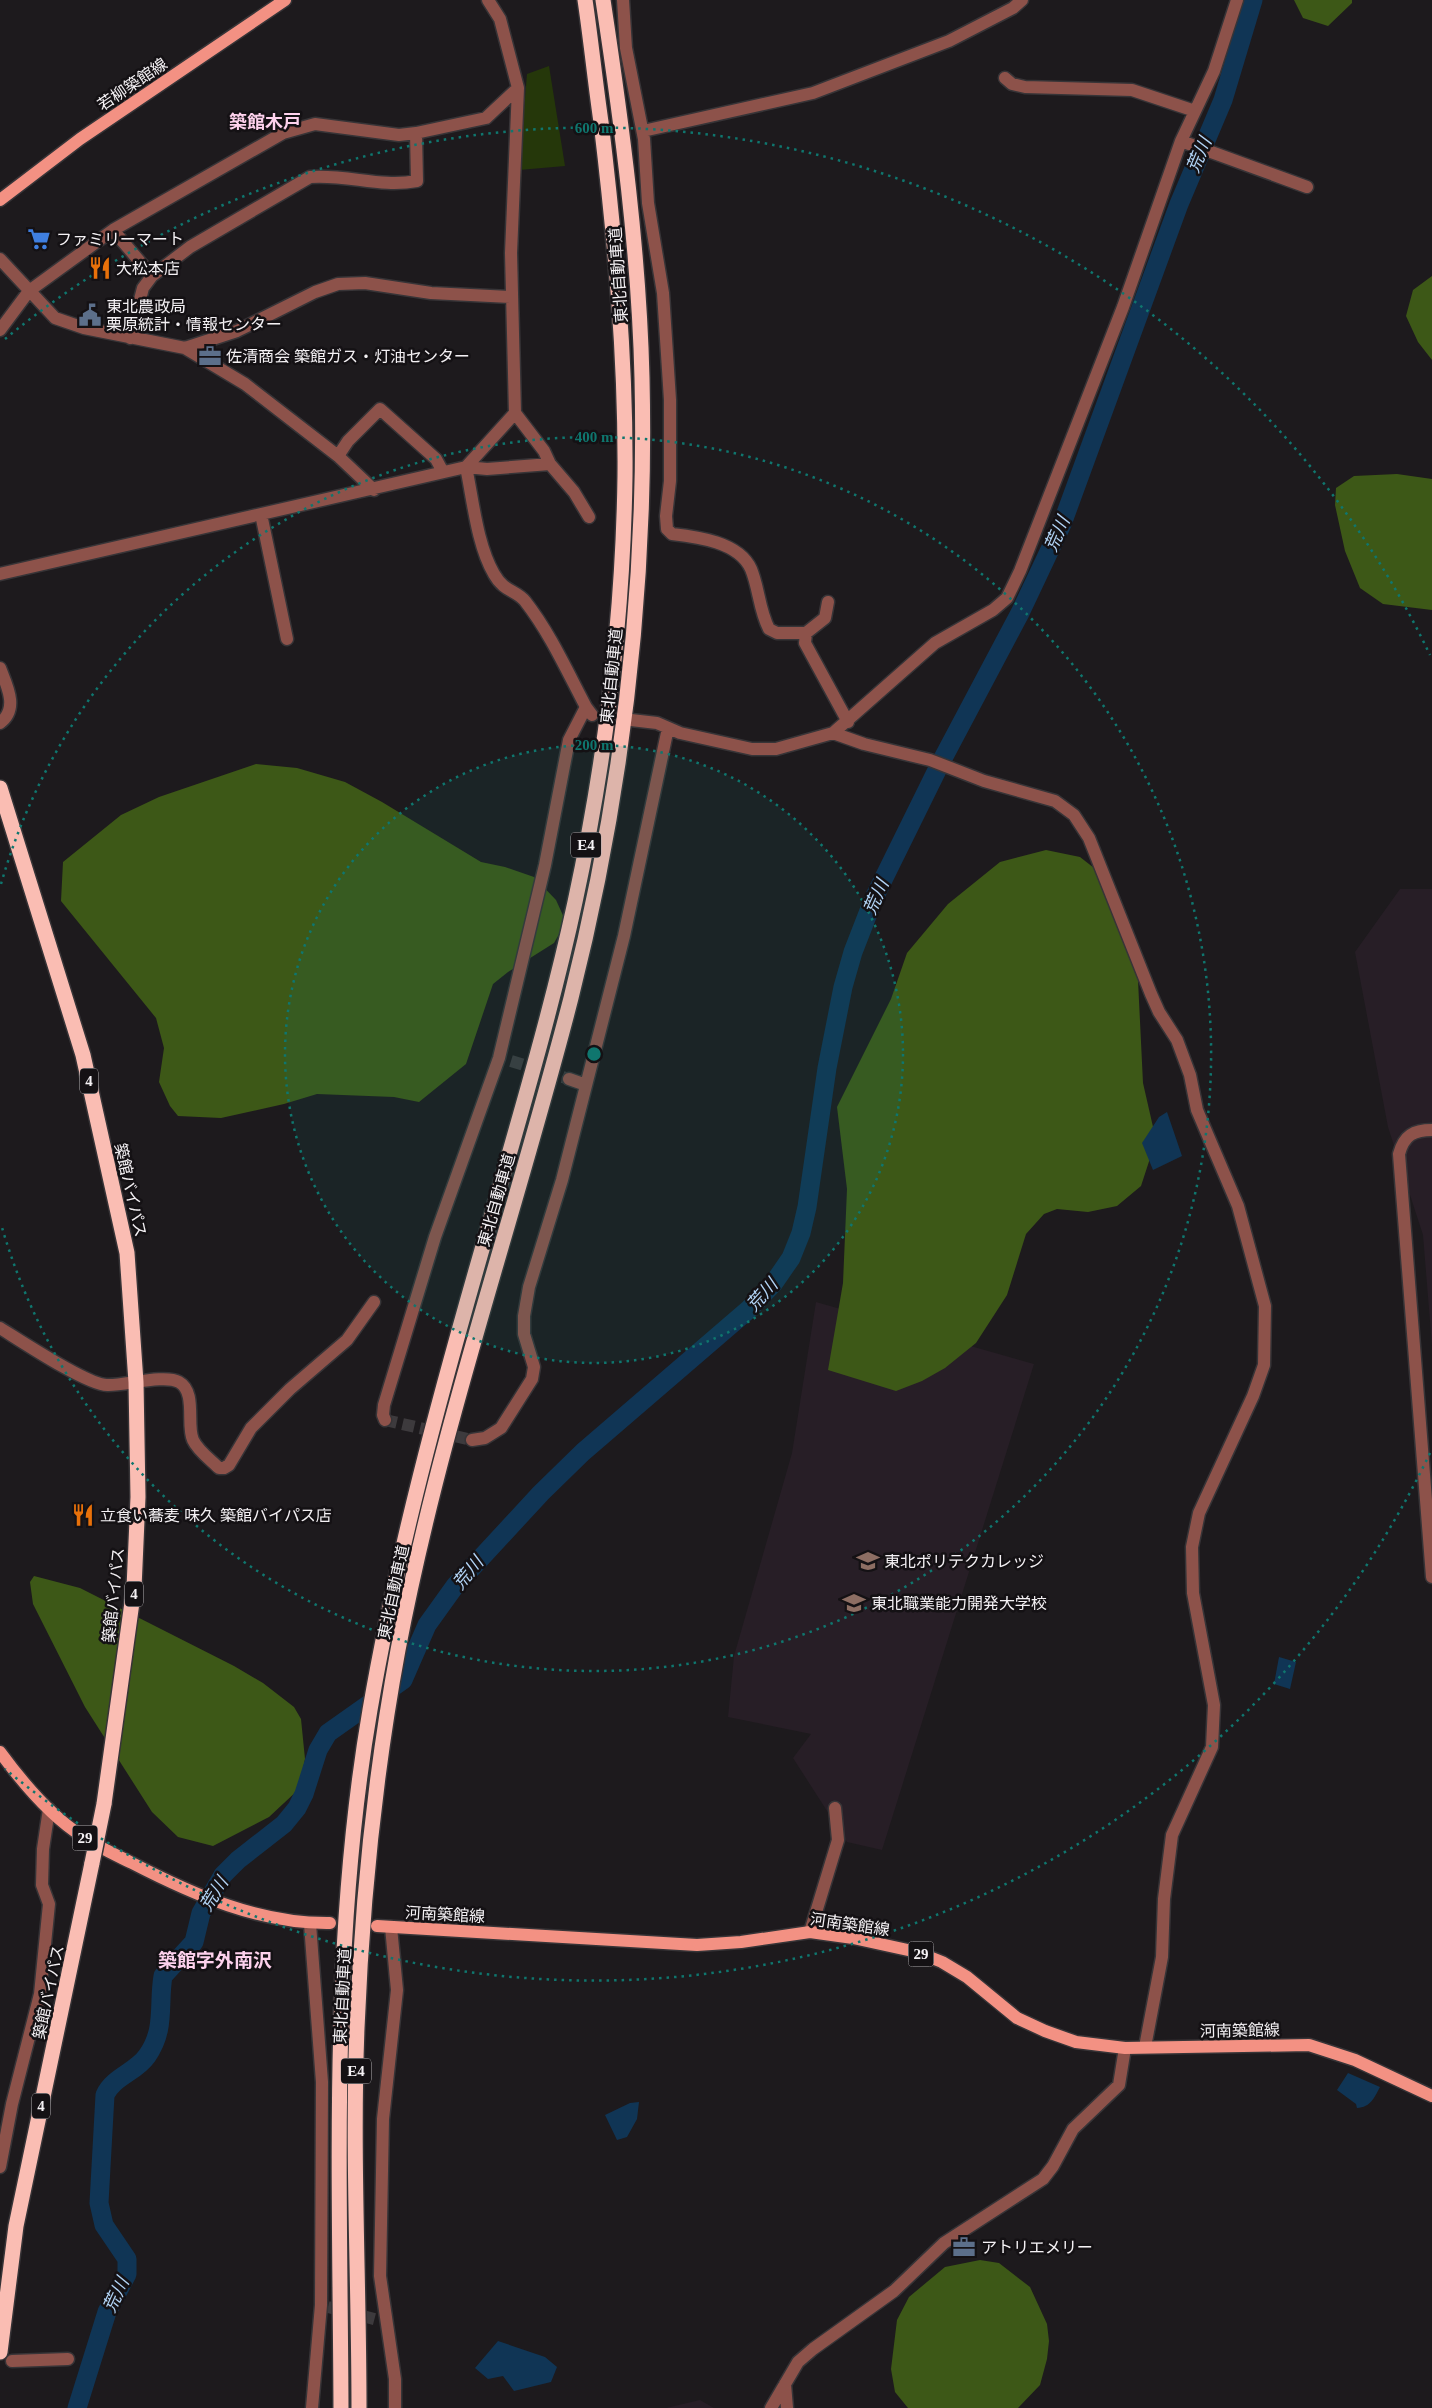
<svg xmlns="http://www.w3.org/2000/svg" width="1432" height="2408" font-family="'Times New Roman','Noto Sans JP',serif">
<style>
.built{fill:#271e26}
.green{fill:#25370a}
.forest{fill:#3d5817}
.water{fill:#103555}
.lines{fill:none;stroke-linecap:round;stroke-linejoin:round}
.river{stroke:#103555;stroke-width:19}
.minor-tunnel{stroke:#3d3a3d;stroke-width:12;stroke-dasharray:12 6;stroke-linecap:butt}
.minor-casing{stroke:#373437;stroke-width:15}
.major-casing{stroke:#373437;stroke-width:15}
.highway-casing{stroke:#373437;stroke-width:18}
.minor{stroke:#8d524a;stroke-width:12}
.major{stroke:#f39183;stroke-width:12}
.highway{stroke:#fabdb3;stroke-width:15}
.highway-bridge-casing{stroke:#373437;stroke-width:18;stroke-linecap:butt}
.highway-bridge{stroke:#fabdb3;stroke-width:15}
.ring{fill:none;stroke:#0f766e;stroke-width:2.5;stroke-dasharray:2.5 5}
.labels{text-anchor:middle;stroke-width:5;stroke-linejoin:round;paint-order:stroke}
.shield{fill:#141114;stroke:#b1aeb1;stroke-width:1}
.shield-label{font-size:15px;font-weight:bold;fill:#f4f1f4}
.street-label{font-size:16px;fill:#f4f1f4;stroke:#141114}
.poi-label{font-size:16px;fill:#f4f1f4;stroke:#141114;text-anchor:start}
.neighbourhood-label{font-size:18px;font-weight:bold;fill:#fdd1ec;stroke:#141114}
.water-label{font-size:18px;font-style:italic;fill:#b2d4f6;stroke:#141114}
.quarter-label{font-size:19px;font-weight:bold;fill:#fdd1ec;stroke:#141114}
.centre{fill:#0f766e;stroke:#141114;stroke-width:2.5}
.ring-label{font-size:15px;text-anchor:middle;font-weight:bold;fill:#0f766e;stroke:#141114;stroke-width:5;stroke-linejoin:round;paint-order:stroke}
</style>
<rect width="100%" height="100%" fill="#1d1a1d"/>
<path class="built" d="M1400 889H1432V1346L1423 1235 1388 1127 1355 952Z
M816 1302 1034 1364 882 1850 847 1842 793 1758 811 1734 728 1717 734 1656 792 1453Z
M700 2400 714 2408H666Z"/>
<path class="green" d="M549 66 565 166 519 170 527 74Z"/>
<path class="forest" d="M1294 0H1352V3L1328 26 1303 18Z
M1432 276V360L1418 342 1406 316 1413 290Z
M1397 474 1432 479V610L1383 604 1360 588 1345 551 1335 505 1336 488 1354 476Z
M256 764 297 768 345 782 382 802 481 862 505 867 534 877 556 900 566 922 554 943 508 972 493 984 466 1064 419 1102 394 1097 317 1094 284 1104 221 1118 178 1116 170 1106 159 1082 164 1048 156 1018 61 901 63 862 121 815 159 797Z
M1046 850 1080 857 1112 882 1136 939 1143 1083 1156 1140 1141 1186 1117 1206 1088 1212 1057 1209 1044 1214 1026 1234 1007 1295 976 1343 945 1368 922 1381 896 1391 828 1370 843 1283 847 1189 837 1107 891 999 907 953 948 904 1000 862Z
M34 1576 80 1588 234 1666 263 1683 294 1707 301 1719 305 1759 299 1789 269 1817 213 1846 178 1837 152 1812 85 1707 33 1604 30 1582Z
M980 2260 999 2263 1030 2287 1047 2324 1049 2341 1047 2359 1040 2385 1018 2408H908L895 2392 891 2369 897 2320 909 2297 945 2267Z"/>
<path class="water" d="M1167 1112 1182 1156 1153 1170 1142 1143 1159 1117Z
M1279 1657 1296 1662 1290 1689 1274 1684Z
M1348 2073 1380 2087C1374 2098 1371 2107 1357 2108L1356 2104 1337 2090Z
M639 2102 637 2119 627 2137 617 2140 605 2115 630 2103Z
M498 2341 545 2357 557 2367 551 2382 514 2391 503 2376 488 2379 475 2368Z"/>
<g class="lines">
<path class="river" d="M77 2408 107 2312 127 2274V2259L104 2225 99 2203 105 2095C113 2077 136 2072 147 2056 166 2029 158 2005 163 1976L194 1942 201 1913 223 1875 238 1860 284 1824 297 1808 304 1794 318 1750 328 1733 403 1680 427 1625 455 1586 541 1493 583 1452 748 1310 773 1284 791 1258 801 1233 807 1207 827 1068 843 987 853 952 874 898 941 762 1020 613 1062 524 1179 204 1223 100 1253 0"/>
<path class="minor-tunnel" d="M511 1061 569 1079
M385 1420 472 1440
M328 2307 378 2320"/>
<defs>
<path id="minor" d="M623 0 626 48 644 139 648 203 663 293 670 400V481L666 516 667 529 672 534C698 537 739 542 751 569 759 588 759 610 769 629L777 633H806
M1237 0 1214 71 1181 141 1307 187
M1005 78 1012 84 1025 87 1132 90 1195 111
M643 131 813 93 949 41 1013 8 1022 0
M113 230 152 276
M0 259 55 318 84 328 185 348 245 384 338 456 374 490
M0 330 29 291 113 230 283 133 315 124 399 135 416 133 486 118 518 88
M130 338 143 288 152 276 190 247 310 177C348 174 380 188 417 181L416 133
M185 348 237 331 315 292 338 284 365 283 431 293 512 297
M515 413 544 451 550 464 574 492 589 517
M338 456 348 441 380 409 436 459 443 472
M550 464 487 469 466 467C473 500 477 545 494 574 504 592 516 590 525 601 550 633 567 671 586 707L592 715
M261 514 287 639
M0 574 466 467 515 413 511 253 518 88 500 19 488 0
M828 602 825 618 806 633 805 643 848 722
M0 668C7 686 19 709 0 723
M631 720 657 723 680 733 752 749H776L833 733 935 643 993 610 1007 598 1020 571 1123 307 1181 141
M833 733 864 744 930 760 984 781 1055 801 1074 815 1089 838 1151 994 1159 1012 1177 1040 1190 1075 1197 1110 1238 1206 1265 1306 1264 1365 1253 1396 1199 1513 1192 1547 1193 1593 1214 1705 1212 1747 1172 1835 1164 1899 1162 1957 1145 2047
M569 1079 586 1085
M1432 1130C1414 1130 1404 1135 1399 1154L1432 1577
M0 1328C21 1341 87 1385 107 1385 124 1386 164 1374 179 1382 197 1392 186 1425 193 1440 198 1451 211 1460 219 1468H224L229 1465 251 1428 290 1389 347 1340 374 1302
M385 1420 383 1415 384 1405 435 1237 499 1058 545 865 569 740 586 707
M472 1440 485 1438 501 1428 532 1379 534 1367 524 1334V1316L529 1287 562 1180 624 936 668 728
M310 1924 322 2082 321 2305 312 2408
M391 1927 397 1990 383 2119 380 2276 395 2379V2408
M810 1932 838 1840 835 1808
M0 2167 12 2104 40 1994 49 1904 42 1885 43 1849 49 1809
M12 2361 68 2359
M785 2384 787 2408
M771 2408 798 2362 813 2349 894 2291 944 2243 1043 2179 1053 2166 1073 2129 1119 2085 1125 2048"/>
<path id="major" d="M0 200 80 139 285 0
M0 1752C22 1782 50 1816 82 1836 98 1847 116 1855 132 1863 194 1895 260 1924 330 1923
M377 1926 697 1945 741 1942 810 1932 853 1938 917 1952 942 1962 967 1977 1017 2018 1045 2031 1076 2042 1125 2048 1309 2045 1355 2060 1432 2096"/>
<path id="highway" d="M0 788 83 1055 127 1253 136 1382 138 1497 134 1588 104 1804
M0 2352 16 2226 92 1863
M341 2408C340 2174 330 1942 370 1710 397 1553 439 1399 483 1246 515 1132 550 1018 575 902 605 763 623 619 625 476 626 358 615 239 601 122 595 81 591 40 585 0
M359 2408C359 2281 352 2154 357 2028 362 1902 375 1774 398 1650 440 1428 515 1216 571 998 622 796 647 586 642 378 639 252 622 125 603 0"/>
</defs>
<use href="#minor" class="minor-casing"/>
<use href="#major" class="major-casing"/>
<use href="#highway" class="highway-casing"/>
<use href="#minor" class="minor"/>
<use href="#major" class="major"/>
<use href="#highway" class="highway"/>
<defs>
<path id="highway-bridge" d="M92 1863 104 1804"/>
</defs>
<use href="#highway-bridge" class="highway-bridge-casing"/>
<use href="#highway-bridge" class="highway-bridge"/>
</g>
<circle cx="594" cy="1054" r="309" fill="#0f766e" fill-opacity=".12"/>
<g class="ring">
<circle cx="594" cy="1054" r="309"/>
<path d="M1 884A617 617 0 1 1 1 1224"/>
<path d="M1430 1453A926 926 0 0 1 5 1769M5 339A926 926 0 0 1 1430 655"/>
</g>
<defs>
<symbol id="supermarket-bare" viewBox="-9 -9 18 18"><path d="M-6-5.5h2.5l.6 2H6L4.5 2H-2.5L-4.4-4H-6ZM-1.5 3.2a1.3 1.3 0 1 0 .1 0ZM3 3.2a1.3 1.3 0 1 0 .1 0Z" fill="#3f7fe0" stroke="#141114" stroke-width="2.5" paint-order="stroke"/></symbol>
<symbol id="restaurant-bare" viewBox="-9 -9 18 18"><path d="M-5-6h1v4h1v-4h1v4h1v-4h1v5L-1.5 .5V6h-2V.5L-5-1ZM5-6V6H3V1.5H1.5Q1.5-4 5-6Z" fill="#e8710a" stroke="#141114" stroke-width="2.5" paint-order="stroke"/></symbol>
<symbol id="civic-bare" viewBox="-9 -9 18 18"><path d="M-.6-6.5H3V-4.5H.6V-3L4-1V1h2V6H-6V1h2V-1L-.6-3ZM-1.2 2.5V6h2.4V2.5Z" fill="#5c6f8a" stroke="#141114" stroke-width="2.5" paint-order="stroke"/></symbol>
<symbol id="office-bare" viewBox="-9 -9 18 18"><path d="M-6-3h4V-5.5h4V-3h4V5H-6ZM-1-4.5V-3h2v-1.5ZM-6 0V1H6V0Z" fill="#5c6f8a" stroke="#141114" stroke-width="2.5" paint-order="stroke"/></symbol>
<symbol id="university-bare" viewBox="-9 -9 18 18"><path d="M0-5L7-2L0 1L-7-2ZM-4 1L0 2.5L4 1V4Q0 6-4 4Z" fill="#8d6e63" stroke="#141114" stroke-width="2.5" paint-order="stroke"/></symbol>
</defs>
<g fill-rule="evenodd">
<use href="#supermarket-bare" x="23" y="223" width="32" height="32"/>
<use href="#restaurant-bare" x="84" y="252" width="32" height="32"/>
<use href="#civic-bare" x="74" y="299" width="32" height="32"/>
<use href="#office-bare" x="194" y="340" width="32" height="32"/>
<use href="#restaurant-bare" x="67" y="1499" width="32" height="32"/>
<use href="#university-bare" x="852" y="1545" width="32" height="32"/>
<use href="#university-bare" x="838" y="1587" width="32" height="32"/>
<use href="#office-bare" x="948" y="2231" width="32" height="32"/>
</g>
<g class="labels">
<g class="shield">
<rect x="571" y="832.5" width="30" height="25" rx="4"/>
<rect x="80" y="1068.5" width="18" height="25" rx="4"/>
<rect x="125" y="1581.5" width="18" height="25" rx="4"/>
<rect x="72.5" y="1825.5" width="25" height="25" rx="4"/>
<rect x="908.5" y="1941.5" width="25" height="25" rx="4"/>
<rect x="341" y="2058.5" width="30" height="25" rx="4"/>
<rect x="32" y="2093.5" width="18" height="25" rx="4"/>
</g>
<g class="shield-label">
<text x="586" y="850">E4</text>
<text x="89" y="1086">4</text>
<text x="134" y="1599">4</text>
<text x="85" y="1843">29</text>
<text x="921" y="1959">29</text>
<text x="356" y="2076">E4</text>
<text x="41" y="2111">4</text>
</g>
<g class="street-label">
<text transform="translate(132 84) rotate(-34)" y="6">若柳築館線</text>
<text transform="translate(618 275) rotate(-94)" y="6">東北自動車道</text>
<text transform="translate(611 676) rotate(-84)" y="6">東北自動車道</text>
<text transform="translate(131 1190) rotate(77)" y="6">築館バイパス</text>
<text transform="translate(496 1200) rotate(-74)" y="6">東北自動車道</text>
<text transform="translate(393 1592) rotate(-78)" y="6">東北自動車道</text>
<text transform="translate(113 1595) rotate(-84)" y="6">築館バイパス</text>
<text transform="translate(445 1914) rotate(3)" y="6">河南築館線</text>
<text transform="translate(850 1924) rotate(8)" y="6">河南築館線</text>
<text transform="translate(48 1992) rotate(-78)" y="6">築館バイパス</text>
<text transform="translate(342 1996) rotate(-87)" y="6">東北自動車道</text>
<text transform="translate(1240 2030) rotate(-1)" y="6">河南築館線</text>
</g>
<g class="poi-label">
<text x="56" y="245">ファミリーマート</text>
<text x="116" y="274">大松本店</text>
<text x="106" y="312">東北農政局<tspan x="106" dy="18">栗原統計・情報センター</tspan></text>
<text x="226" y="362">佐清商会 築館ガス・灯油センター</text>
<text x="100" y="1521">立食い蕎麦 味久 築館バイパス店</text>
<text x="884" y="1567">東北ポリテクカレッジ</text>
<text x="871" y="1609">東北職業能力開発大学校</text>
<text x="981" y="2253">アトリエメリー</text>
</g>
<g class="neighbourhood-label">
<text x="265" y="128">築館木戸</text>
</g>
<g class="water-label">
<text transform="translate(1199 155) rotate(-67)" y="6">荒川</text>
<text transform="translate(1057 534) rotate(-66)" y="6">荒川</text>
<text transform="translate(876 897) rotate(-66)" y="6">荒川</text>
<text transform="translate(762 1295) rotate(-48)" y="6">荒川</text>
<text transform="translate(468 1573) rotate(-51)" y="6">荒川</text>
<text transform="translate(214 1894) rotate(-58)" y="6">荒川</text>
<text transform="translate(116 2295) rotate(-65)" y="6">荒川</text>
</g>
<g class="quarter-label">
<text x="215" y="1967">築館字外南沢</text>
</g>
</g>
<circle cx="594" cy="1054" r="8" class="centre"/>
<g class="ring-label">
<text x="594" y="133">600 m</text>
<text x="594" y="442">400 m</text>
<text x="594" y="750">200 m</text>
</g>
</svg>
